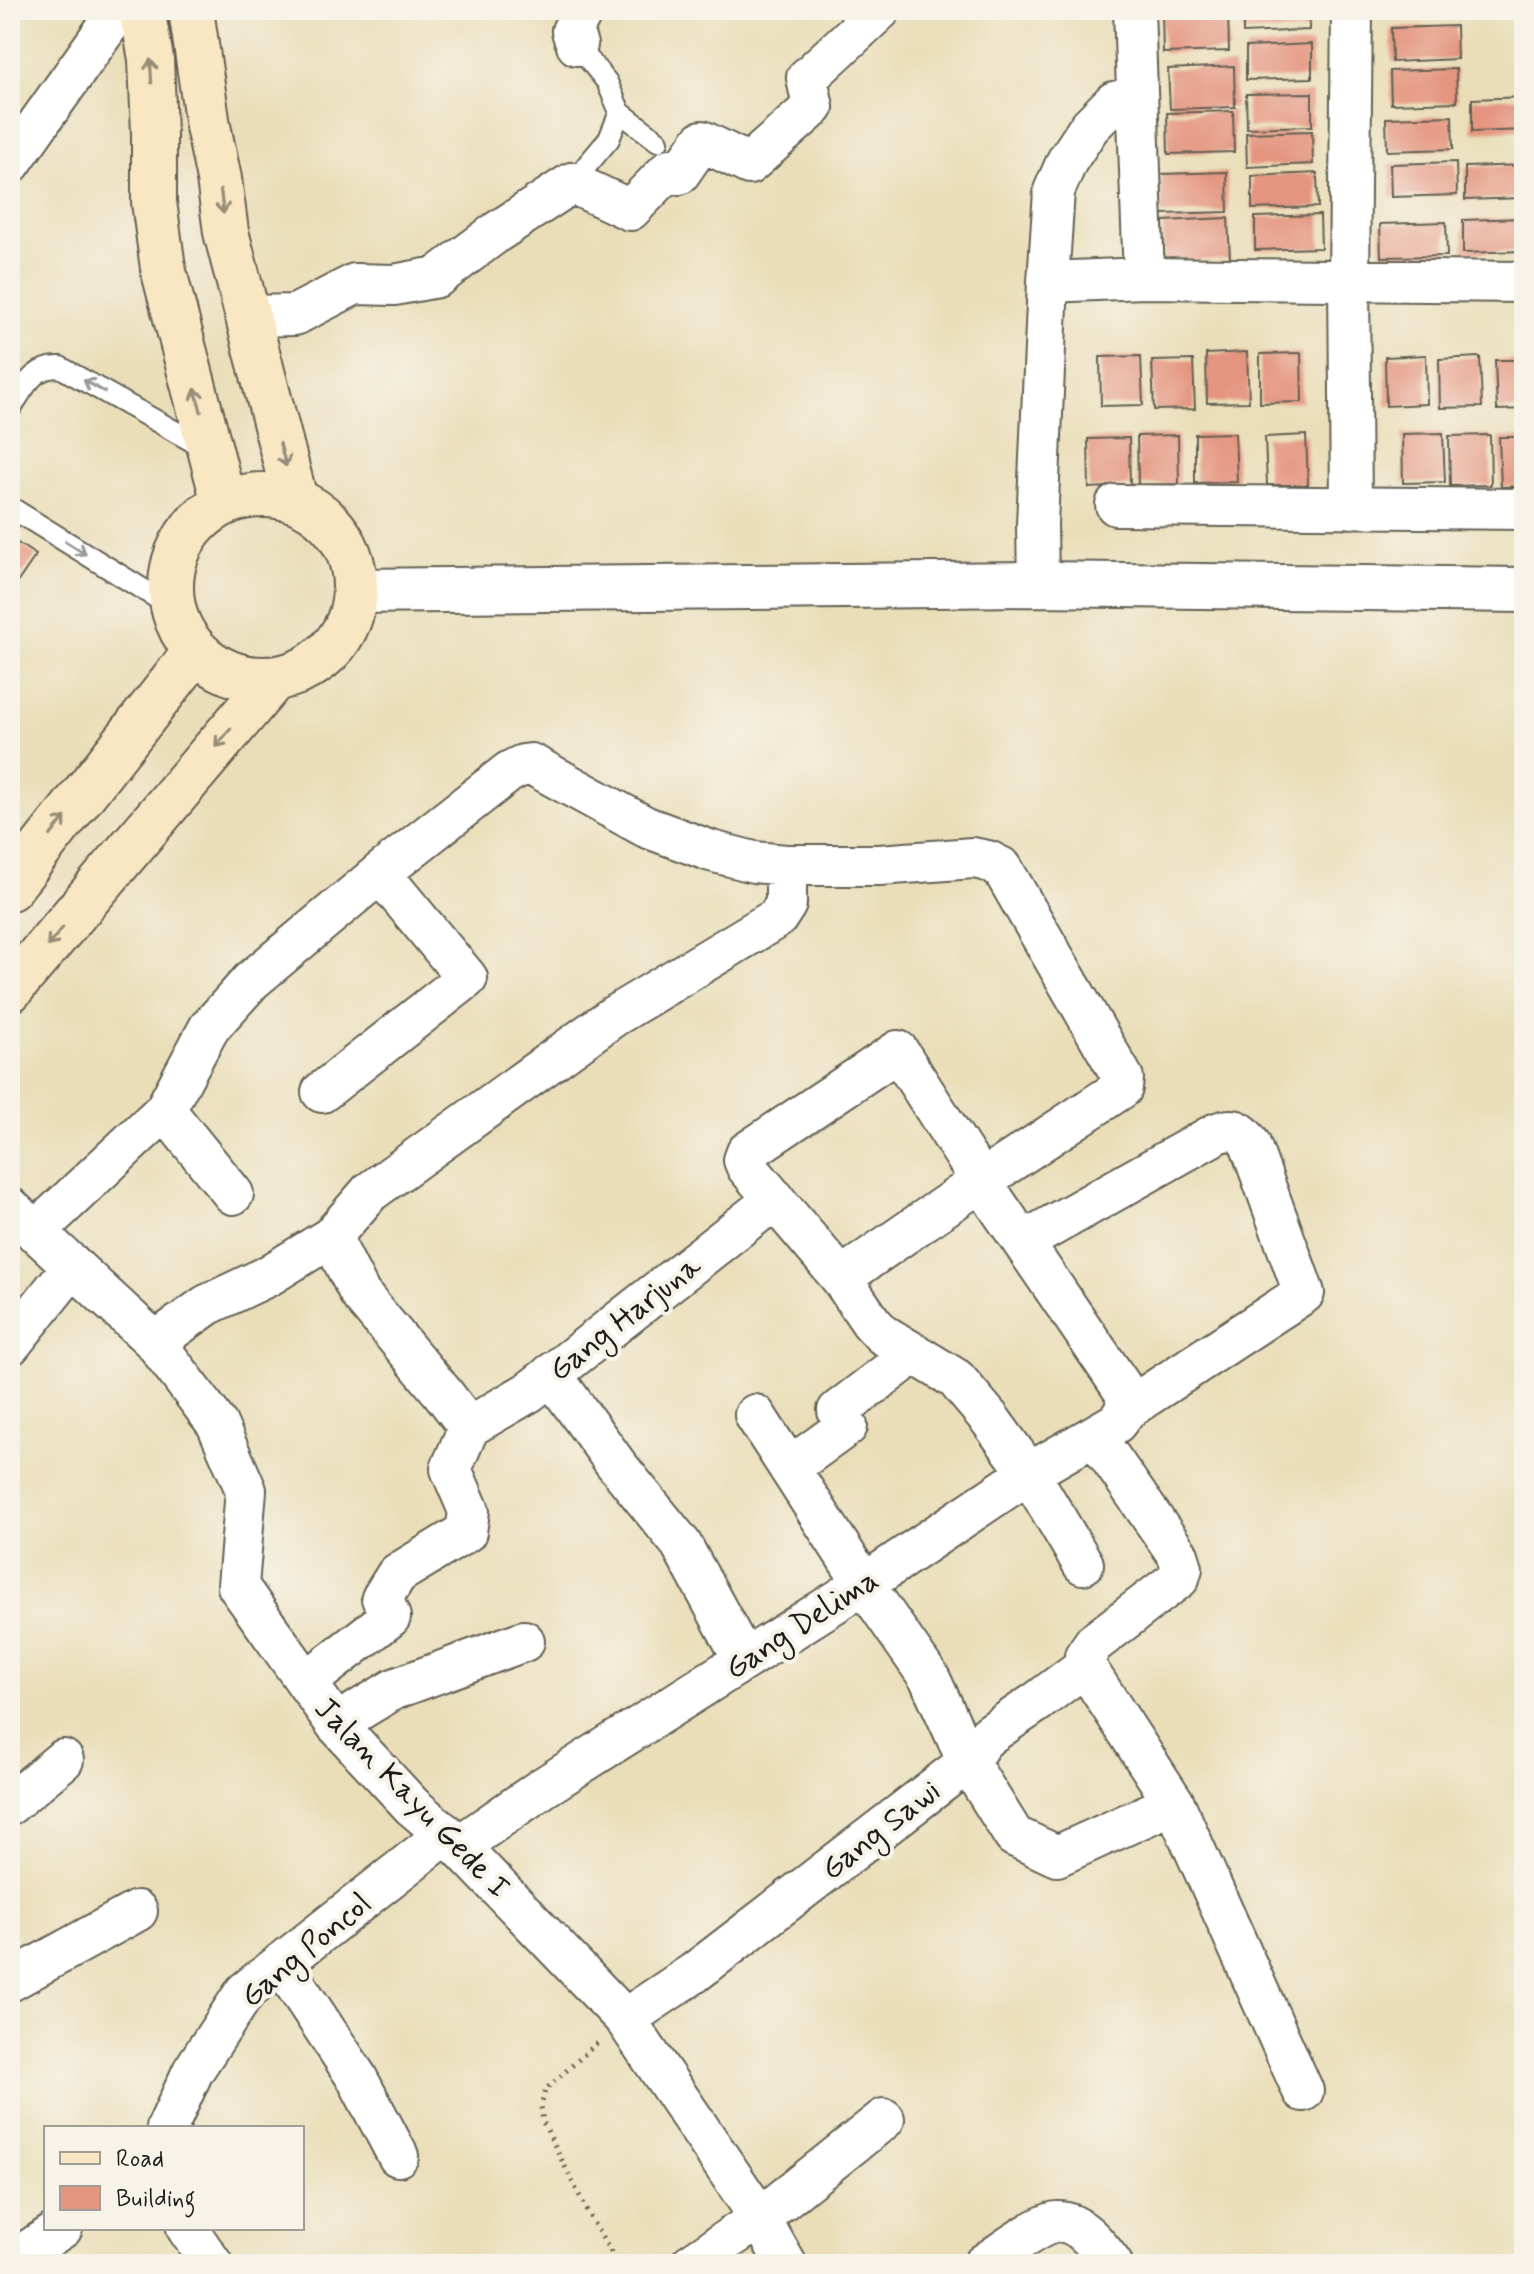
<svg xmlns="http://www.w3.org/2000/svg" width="1534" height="2274" font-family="Mynerve,sans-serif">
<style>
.building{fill:#e4947f}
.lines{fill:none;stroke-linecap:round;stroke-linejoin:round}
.service-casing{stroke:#646053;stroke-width:24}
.minor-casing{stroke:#646053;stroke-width:44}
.tertiary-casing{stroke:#646053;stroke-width:48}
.secondary-casing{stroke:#646053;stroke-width:48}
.path{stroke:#646053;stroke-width:5;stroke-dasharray:2 6;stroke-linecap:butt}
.service{stroke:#fff;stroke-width:20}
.minor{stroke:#fff;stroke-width:40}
.tertiary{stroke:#fff;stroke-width:44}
.secondary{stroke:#f9e7c3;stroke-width:44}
.oneway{stroke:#968c78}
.oneway2{stroke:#999}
.labels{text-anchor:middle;stroke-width:8;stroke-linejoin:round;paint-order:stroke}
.street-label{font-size:32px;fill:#1c1c1c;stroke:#f7f3e8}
</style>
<rect width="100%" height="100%" fill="#f7f3e8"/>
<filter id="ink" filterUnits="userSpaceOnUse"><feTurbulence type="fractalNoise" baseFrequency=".0125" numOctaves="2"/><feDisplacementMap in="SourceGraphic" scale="16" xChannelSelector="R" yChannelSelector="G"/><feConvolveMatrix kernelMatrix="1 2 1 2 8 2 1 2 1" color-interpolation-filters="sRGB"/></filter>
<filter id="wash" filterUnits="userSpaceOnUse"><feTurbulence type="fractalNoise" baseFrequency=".006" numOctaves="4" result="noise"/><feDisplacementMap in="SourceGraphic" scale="32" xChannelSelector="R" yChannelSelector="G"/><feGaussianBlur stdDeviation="1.8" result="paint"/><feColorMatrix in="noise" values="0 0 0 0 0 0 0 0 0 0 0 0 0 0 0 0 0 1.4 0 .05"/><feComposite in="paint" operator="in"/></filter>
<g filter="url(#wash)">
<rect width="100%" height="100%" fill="#eadeb9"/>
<g id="blocks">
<path class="building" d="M1228 10 1229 51 1163 53 1162 12Z
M1243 10H1309V30L1243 33Z
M1396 10H1462V14L1396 16Z
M1456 26 1457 59 1392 62 1391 28Z
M1312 44V78L1246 80V47Z
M1234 66 1235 107 1170 109 1168 69Z
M1456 69 1457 102 1391 104 1390 71Z
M1312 93V126L1247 128 1246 94Z
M1524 97V130L1472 132V99Z
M1233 111 1234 152 1168 154 1167 113Z
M1452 116 1453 149 1387 151 1386 118Z
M1312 131 1313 164 1247 167 1246 133Z
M1456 162 1457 195 1391 197 1390 164Z
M1524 165V198L1465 200V167Z
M1227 172 1228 212 1162 214 1161 174Z
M1317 173 1318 207 1252 209V176Z
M1320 215 1321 248 1255 250V217Z
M1228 218 1230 259 1164 261 1163 221Z
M1524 218V251L1463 253V220Z
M1446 222 1447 256 1381 257 1380 224Z
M1247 352 1249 402 1207 403 1206 354Z
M1301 353 1302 402 1260 403V354Z
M1426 355 1427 404 1386 406 1385 357Z
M1141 356 1143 405 1101 406 1100 357Z
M1480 357 1482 407 1440 408 1439 359Z
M1193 360 1195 409 1154 410 1152 361Z
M1495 360H1524V409L1497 410Z
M1235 433 1237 482 1195 483V434Z
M1443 433 1445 482 1403 483 1402 434Z
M1178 435 1179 484 1138 485 1137 436Z
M1306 435 1308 485H1267L1265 437Z
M1490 435 1491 485 1450 486 1449 436Z
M1499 437H1524V486L1501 487Z
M1129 438 1130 486 1089 488 1088 439Z
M10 538 36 555 10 593Z"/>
</g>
</g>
<g filter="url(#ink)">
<use href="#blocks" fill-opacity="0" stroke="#646053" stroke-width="2"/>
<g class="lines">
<defs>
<path id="service" d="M620 112 658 141
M572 183 609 139 620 112 607 82 577 45
M10 409C24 389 32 366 60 367L208 450
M10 507 173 608"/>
<path id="minor" d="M1134 10 1144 278
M577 45 572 31 583 10
M10 164 119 10
M1048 282 1144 278 1524 282
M247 316 295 315 355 284 394 285 437 277 497 232 572 183 630 210 670 169 679 174 702 141 749 164 813 107 807 78 880 10
M1116 505 1524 509
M1351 508 1349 279 1352 10
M1038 584 1037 524 1048 282 1054 191 1067 161 1090 126 1114 102 1136 97
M322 1092 467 978 380 873
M165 1110 233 1194
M10 1208 155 1342 217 1424 246 1490 238 1586 336 1724 412 1806 459 1846 625 2019 760 2218 786 2264
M35 1232 165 1110 209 1028 251 981 380 873 509 772 523 765 531 764 646 827 711 851 754 862 786 865H879L973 858 988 861 1002 868 1123 1078 1122 1088 981 1181 841 1278
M331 1237 360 1294 442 1392 469 1427
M1023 1242 1217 1133C1234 1127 1240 1129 1250 1144L1304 1293 1127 1409
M155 1342 207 1305 268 1276 331 1237 370 1192 614 1016 777 918 786 904V865
M10 1345 73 1266
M551 1374 616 1464 681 1544 744 1660
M469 1427 529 1392 775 1199
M789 1468 847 1426 838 1411 914 1353
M1085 1666 1037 1702 990 1734 982 1741 968 1762 1014 1836 1057 1856 1174 1803 1085 1666V1656L1094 1643 1179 1578 1182 1568 1178 1555 1095 1436
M306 1682 390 1617 382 1598 397 1574 466 1532 469 1511 451 1469 469 1427
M336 1724 394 1689 524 1641
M1174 1803 1303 2091
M10 1804 63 1760
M459 1846 544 1787 864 1584 1029 1473 1116 1423 1127 1409 1125 1392 981 1181 898 1051 747 1152 744 1160 747 1167 841 1278 871 1322 882 1334 956 1379 989 1418 1029 1473 1083 1564
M281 1963 357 2078 398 2156
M10 1981 137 1911
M625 2019 694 1973 968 1762 930 1679 864 1584 755 1415
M167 2128 193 2071 245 1992 446 1834
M187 2228 212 2264
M10 2263 62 2228
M691 2264 760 2218 884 2119
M984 2264C1001 2253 1039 2224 1057 2222 1079 2220 1100 2248 1112 2264"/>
<path id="tertiary" d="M355 591 1038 584 1524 590"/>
<path id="secondary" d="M140 10 145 26 151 59 154 134V202L163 268 224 503
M191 10 208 126 219 179 226 232 295 499
M171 587a92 92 0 1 1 184 0a92 92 0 1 1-184 0Z
M10 888 196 651
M10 990 274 679"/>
</defs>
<use href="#service" class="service-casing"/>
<use href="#minor" class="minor-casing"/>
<use href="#tertiary" class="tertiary-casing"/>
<use href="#secondary" class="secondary-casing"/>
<path class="path" d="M597 2043 545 2090 541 2107 543 2122 590 2217 618 2264"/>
<use href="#service" class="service"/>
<use href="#minor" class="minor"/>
<use href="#tertiary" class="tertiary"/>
<use href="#secondary" class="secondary"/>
</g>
<defs><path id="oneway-shaft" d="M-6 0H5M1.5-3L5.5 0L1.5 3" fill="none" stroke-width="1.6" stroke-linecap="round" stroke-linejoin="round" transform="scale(2)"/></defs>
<g class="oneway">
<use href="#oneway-shaft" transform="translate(151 71) rotate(-93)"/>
<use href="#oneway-shaft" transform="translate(222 202) rotate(83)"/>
<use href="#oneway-shaft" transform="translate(198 400) rotate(-105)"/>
<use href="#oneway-shaft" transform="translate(283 455) rotate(75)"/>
<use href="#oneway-shaft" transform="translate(223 738) rotate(130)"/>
<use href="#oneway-shaft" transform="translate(58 826) rotate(-52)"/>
<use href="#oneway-shaft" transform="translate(55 937) rotate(130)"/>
</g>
<g class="oneway2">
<use href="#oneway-shaft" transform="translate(94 386) rotate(-151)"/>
<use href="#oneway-shaft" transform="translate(76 548) rotate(32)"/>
</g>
</g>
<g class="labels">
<g class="street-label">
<text transform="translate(624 1317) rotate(-38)" y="11">Gang Harjuna</text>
<text transform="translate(801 1623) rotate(-33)" y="11">Gang Delima</text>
<text transform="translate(413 1797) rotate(46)" y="11">Jalan Kayu Gede I</text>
<text transform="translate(880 1829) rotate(-38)" y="11">Gang Sawi</text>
<text transform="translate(305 1949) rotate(-40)" y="11">Gang Poncol</text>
</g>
</g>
<rect width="1534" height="2274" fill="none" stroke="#f7f3e8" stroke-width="40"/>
<rect x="44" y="2126" width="260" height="104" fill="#f7f3e8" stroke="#9f9d96" stroke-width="2"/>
<rect x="60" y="2152" width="40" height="12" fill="#f9e7c3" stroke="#9f9d96" stroke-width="2"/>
<text x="116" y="2166" font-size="24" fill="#1c1c1c">Road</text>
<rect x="60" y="2186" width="40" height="24" fill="#e4947f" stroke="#9f9d96" stroke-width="2"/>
<text x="116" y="2206" font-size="24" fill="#1c1c1c">Building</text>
</svg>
